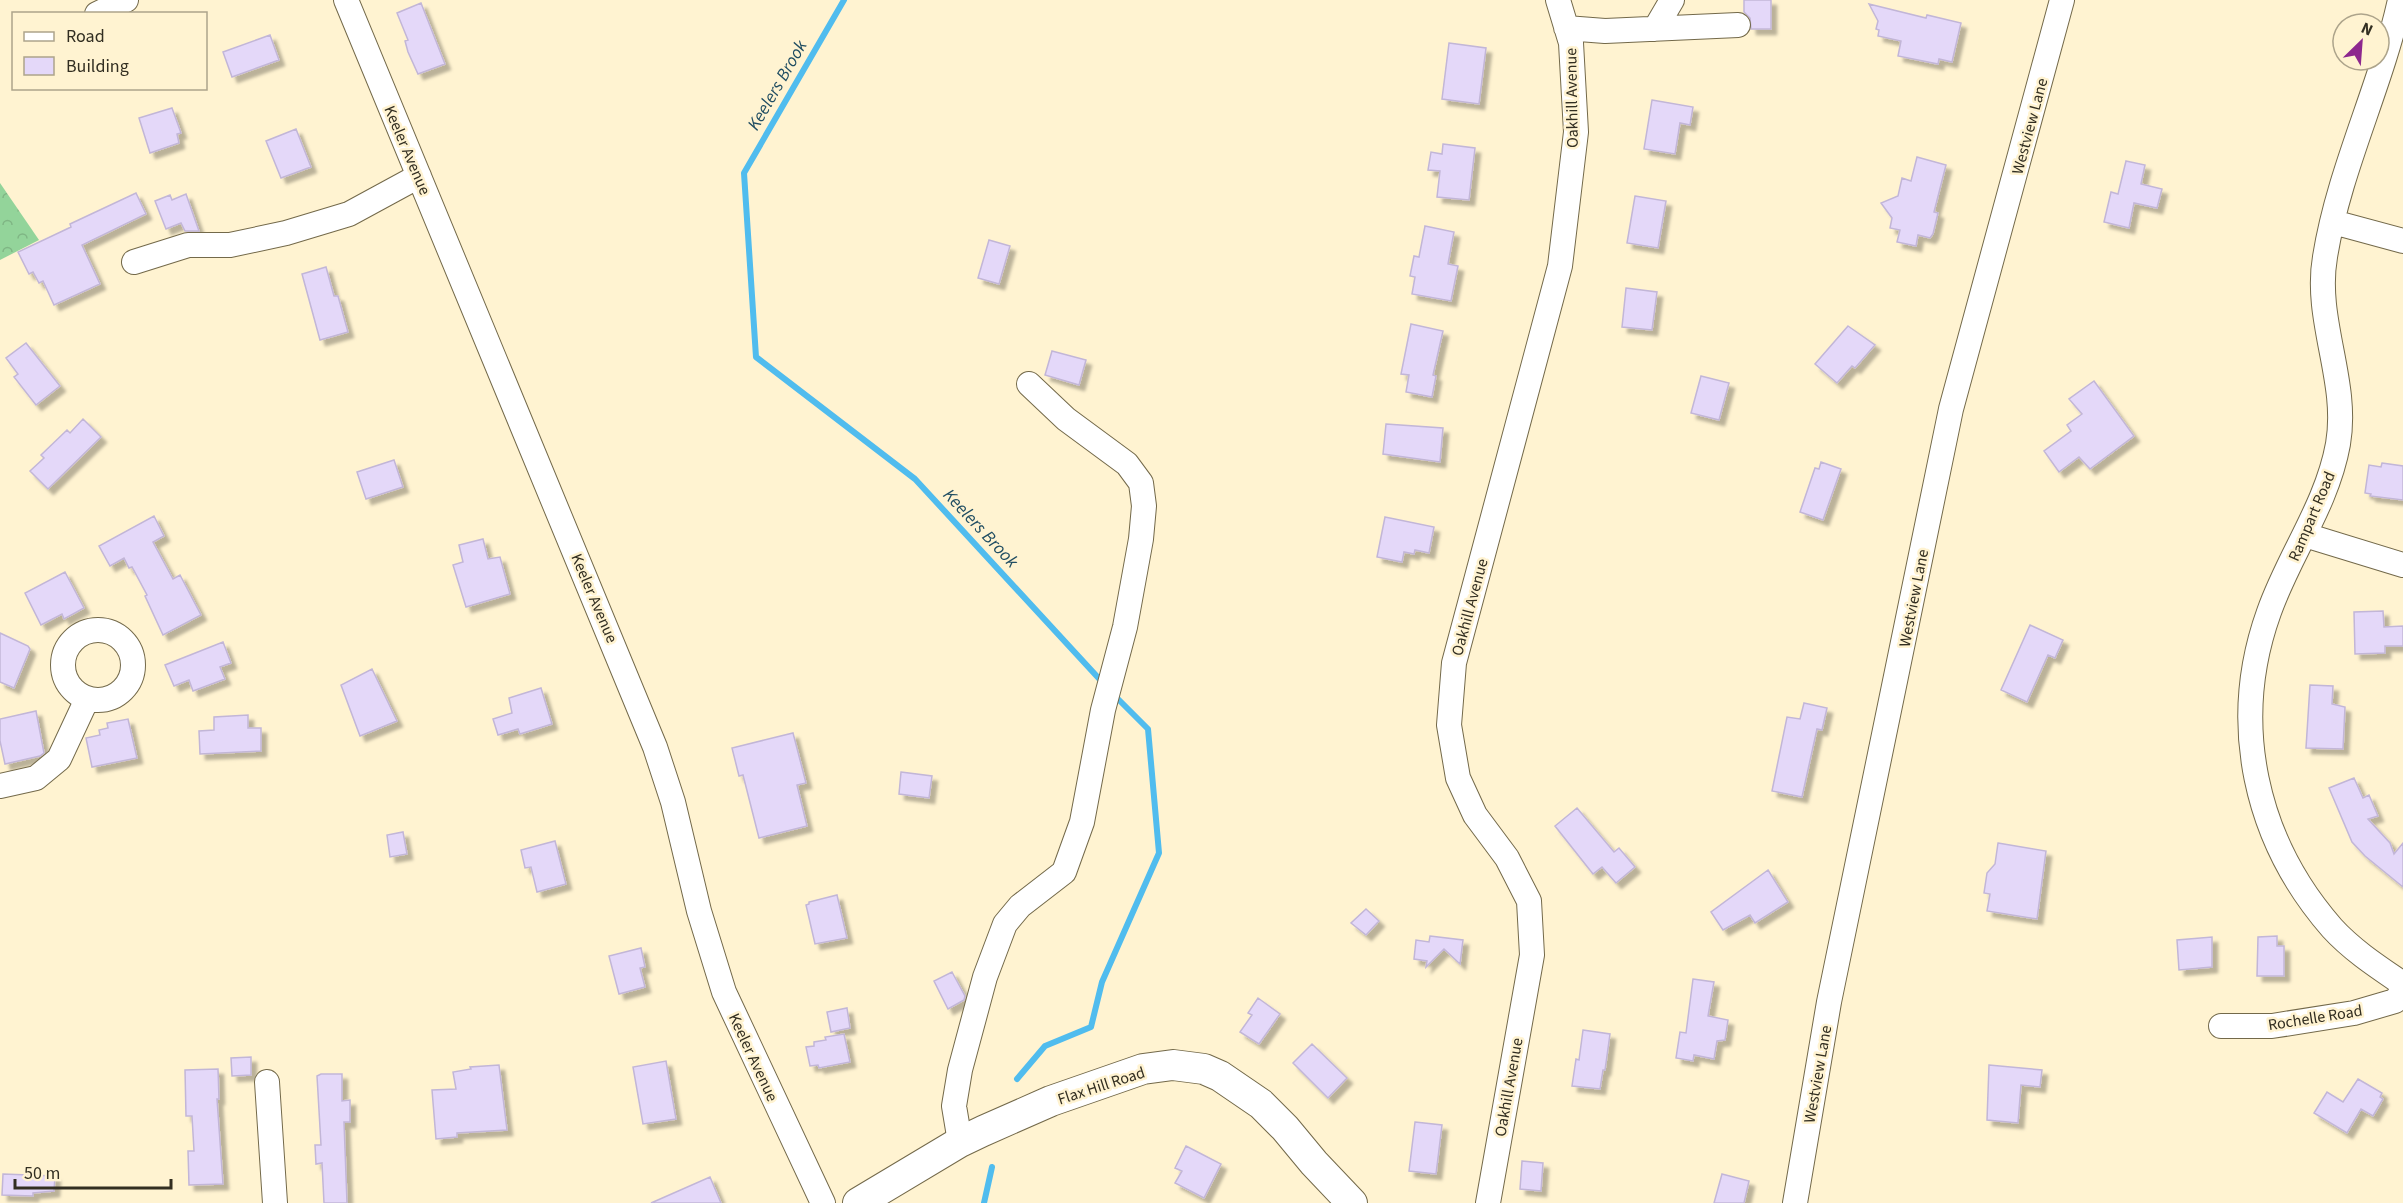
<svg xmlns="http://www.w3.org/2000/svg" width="2403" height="1203" font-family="'Source Sans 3',sans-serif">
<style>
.park{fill:url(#park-crowns)}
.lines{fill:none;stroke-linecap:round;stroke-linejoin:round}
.stream{stroke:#50bcee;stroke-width:6}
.building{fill:#e4d8f9;stroke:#c2b6d7;stroke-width:1.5;filter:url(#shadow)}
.minor-casing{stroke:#73694a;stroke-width:26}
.major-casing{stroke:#73694a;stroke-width:32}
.minor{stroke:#fff;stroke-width:24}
.major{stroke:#fff;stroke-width:30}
.labels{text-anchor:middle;stroke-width:5;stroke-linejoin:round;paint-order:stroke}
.street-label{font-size:16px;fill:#322e21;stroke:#fff3d1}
.water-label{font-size:18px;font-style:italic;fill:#204d62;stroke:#fff3d1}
</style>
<defs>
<pattern id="park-crowns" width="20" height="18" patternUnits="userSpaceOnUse" patternTransform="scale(1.5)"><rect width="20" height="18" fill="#93d49a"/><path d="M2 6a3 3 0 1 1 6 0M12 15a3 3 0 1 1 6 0" fill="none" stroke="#7fb684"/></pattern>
<filter id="shadow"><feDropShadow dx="5.5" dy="5.5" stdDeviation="1.5" flood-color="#0004"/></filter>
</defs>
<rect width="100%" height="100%" fill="#fff3d1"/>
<path class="park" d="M0 183 39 240 0 260Z"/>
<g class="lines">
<path class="stream" d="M844 0 744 173 756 357 915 479 1104 684
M1017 1079 1045 1046 1091 1027 1102 982 1159 853 1148 729 1113 694
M984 1203 992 1167"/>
</g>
<path class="building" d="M1744 0H1771V29H1751L1750 18 1744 12Z
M421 3 445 64 418 74 408 52 405 41 408 40 397 13Z
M1869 4 1926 18 1927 15 1961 23 1952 62 1939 59 1938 64 1898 56 1901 41 1878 36 1879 30 1876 29 1878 21Z
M270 35 279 60 232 77 223 52Z
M1449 43 1486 48 1479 104 1442 99Z
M1652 100 1693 107 1690 125 1680 123 1675 154 1644 149Z
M172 108 181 133 177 134 179 143 150 153 139 118Z
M296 129 311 167 281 178 266 141Z
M1443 144 1475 148 1469 200 1437 197 1440 171 1428 170 1431 152 1442 154Z
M1917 157 1946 165 1934 212 1938 213 1933 234 1930 238 1918 235 1916 246 1897 242 1900 230 1890 228 1892 218 1881 203 1898 196 1902 178 1911 181Z
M2126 161 2145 165 2141 184 2162 189 2157 208 2134 203 2129 228 2104 222 2111 192 2118 194Z
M136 193 146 214 82 245 100 284 54 305 43 281 39 283 33 272 29 274 18 252 71 227 70 224Z
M186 194 199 231H185L181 223 166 229 155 201 170 195 172 200Z
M1635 196 1666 201 1658 248 1627 243Z
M1425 226 1454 232 1448 264 1458 266 1451 301 1412 294 1415 277 1410 276 1414 256 1419 257Z
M989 240 1010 246 999 284 978 278Z
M326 267 334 296H338L348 332 320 340 302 274Z
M1626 288 1657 292 1652 330 1622 327Z
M1411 324 1443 331 1433 375 1436 376 1432 397 1406 392 1409 375 1401 374Z
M1848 326 1875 345 1855 368 1852 366 1837 383 1815 364Z
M26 343 60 386 36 405 14 377 18 374 6 358Z
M1052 351 1086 360 1079 385 1045 375Z
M1701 376 1729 383 1719 420 1691 413Z
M2094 381 2134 436 2090 469 2079 457 2059 472 2044 451 2071 431 2067 425 2082 414 2069 399Z
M83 419 101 437 48 489 30 471 44 458 41 455 67 430 70 433Z
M1386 424 1443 428 1440 462 1383 454Z
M394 460 403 487 366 499 357 472Z
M1821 462 1841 469 1823 520 1800 512 1815 468 1819 469Z
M2382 463 2403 466V500L2370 496 2371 494 2365 493 2369 465 2381 467Z
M154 516 164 536 153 542 173 579 180 575 201 615 163 635 145 596 147 595 132 567 129 568 124 558 110 566 99 546Z
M1385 517 1434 527 1429 553 1415 550 1414 554 1404 552 1402 562 1377 557Z
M483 539 488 559 500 557 510 594 466 607 453 565 463 562 459 545Z
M65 572 84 608 64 619 62 614 41 625 25 593Z
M2383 611 2384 627 2403 626V646H2385V653L2355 654 2354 612Z
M2030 625 2063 640 2055 658 2048 655 2027 702 2001 690Z
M0 633 28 646 30 649 14 688 0 682Z
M223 642 231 663 220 667 225 679 193 691 189 680 174 686 165 665Z
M372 669 397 721 360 736 341 685Z
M2310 685 2333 686 2332 704 2345 707 2343 749 2306 748Z
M541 688 552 724 520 734 518 729 498 735 493 719 512 713 509 698Z
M1804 703 1827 708 1822 730 1817 729 1802 797 1772 791 1787 717 1800 719Z
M36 711 44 753 40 756 5 764 0 741V719Z
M248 715V728H261V751L200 754 199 731 214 730V717Z
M128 719 137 758 92 767 86 738 100 735 99 730 108 728 107 723Z
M793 733 806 783 797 785 807 826 759 838 743 775 739 776 732 748Z
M901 772 932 776 929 798 899 794Z
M2354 778 2363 798 2369 795 2378 816 2368 819 2390 843 2394 854 2403 843V887L2365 856 2352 842 2329 788Z
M1577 808 1614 852 1619 848 1635 867 1616 883 1602 867 1593 874 1555 826Z
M403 832 407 854 390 857 387 835Z
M555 841 566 884 537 892 531 867 525 868 521 850Z
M1998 843 2046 851 2037 919 1987 911 1990 894 1984 893 1987 873 1995 864Z
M1768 870 1788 902 1755 923 1750 915 1723 930 1711 912Z
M837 895 847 938 815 944 806 905 809 904V902Z
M1366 909 1379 921 1366 935 1351 923Z
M1430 936 1463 940 1460 964 1444 949 1426 967 1427 961 1414 959 1416 940 1429 942Z
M2277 936V946H2284V976H2257L2258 937Z
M2212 937V967L2179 970 2177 940Z
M641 948 645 967 640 968 645 987 619 994 609 956Z
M952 972 965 996 964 1000 948 1009 934 981Z
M1693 979 1714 982 1708 1016 1728 1020 1725 1040 1717 1041 1714 1059 1694 1055 1693 1061 1676 1058 1680 1032 1686 1033Z
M1258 998 1280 1014 1259 1044 1240 1032 1252 1015 1248 1013Z
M847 1008 850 1028 831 1032 827 1012Z
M1583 1030 1610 1034 1605 1070H1603L1600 1089 1572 1086 1576 1059 1579 1060Z
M844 1034 850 1062 819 1068 818 1065 810 1066 806 1047 814 1046V1042L826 1040 825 1037Z
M1312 1044 1347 1078 1328 1098 1293 1063Z
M251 1057V1075L232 1076 231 1058Z
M666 1061 676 1119 643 1124 633 1067Z
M499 1065 507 1130 457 1133V1137L436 1139 432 1090 456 1089 453 1072 471 1069 470 1067Z
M1989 1065 2042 1070 2040 1087 2021 1085 2018 1123 1987 1120Z
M218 1069 219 1099H217L223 1184 189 1185 188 1151H194L192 1116H186L185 1070Z
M321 1074H342V1101L350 1100V1122H344L347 1203H324L322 1163 316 1164 315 1145H321L317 1076Z
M2358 1079 2382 1093 2380 1097 2383 1099 2373 1116 2361 1109 2347 1133 2314 1113 2327 1092 2343 1102Z
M1415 1122 1442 1125 1436 1174 1409 1171Z
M1186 1146 1221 1164 1204 1198 1175 1183 1182 1171 1175 1168Z
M1522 1161 1543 1163 1541 1191 1520 1189Z
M3 1174 55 1176 54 1191 33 1193V1196L2 1195Z
M1722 1174 1749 1181 1744 1203H1714Z
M710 1177 721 1203H651Z"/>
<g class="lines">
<defs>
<path id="minor" d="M346 0 655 747 673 802 699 911 724 992 823 1203
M2400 0C2381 87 2339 169 2325 257 2314 320 2349 381 2338 444 2327 505 2289 555 2269 612 2229 723 2255 840 2332 928 2352 950 2378 967 2403 984
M97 14 126 0
M1566 28 1605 31 1738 25
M1655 29 1672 0
M2333 222 2403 241
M134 262 188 245H230L286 233 349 214 419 176
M2305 535 2403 565
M63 665a35 35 0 1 1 70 0a35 35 0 1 1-70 0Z
M0 786 36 778 59 759 87 699
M2221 1026H2272L2354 1013 2395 1001 2403 991
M267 1082 275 1203
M960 1142 954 1106 960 1070 985 977 1005 924 1020 906 1064 872 1082 822 1103 710 1125 627 1141 539 1144 506 1141 483 1127 464 1066 419 1029 384
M1488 1203 1532 955 1529 901 1507 858 1475 815 1458 778 1449 725 1454 663 1560 266 1576 132 1571 43 1558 0
M1795 1203 1829 1002 1951 409 2062 0"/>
<path id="major" d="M858 1203 960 1142 983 1131 1051 1101 1143 1069 1173 1065 1204 1069 1220 1076 1261 1104 1285 1128 1314 1163 1352 1203"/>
</defs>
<use href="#minor" class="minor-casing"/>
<use href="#major" class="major-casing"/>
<use href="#minor" class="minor"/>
<use href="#major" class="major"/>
</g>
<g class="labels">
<g class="street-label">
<text transform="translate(1571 98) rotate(-91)" y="6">Oakhill Avenue</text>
<text transform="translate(2029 126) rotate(-75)" y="6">Westview Lane</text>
<text transform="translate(408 150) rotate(67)" y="6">Keeler Avenue</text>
<text transform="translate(2311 516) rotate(-67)" y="6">Rampart Road</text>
<text transform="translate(595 598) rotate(67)" y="6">Keeler Avenue</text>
<text transform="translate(1913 598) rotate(-79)" y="6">Westview Lane</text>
<text transform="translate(1469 607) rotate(-75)" y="6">Oakhill Avenue</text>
<text transform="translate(2315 1017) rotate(-9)" y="6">Rochelle Road</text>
<text transform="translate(754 1057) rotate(65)" y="6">Keeler Avenue</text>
<text transform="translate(1817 1074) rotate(-80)" y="6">Westview Lane</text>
<text transform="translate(1101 1085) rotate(-18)" y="6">Flax Hill Road</text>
<text transform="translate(1508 1087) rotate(-80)" y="6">Oakhill Avenue</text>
</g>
<g class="water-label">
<text transform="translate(777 85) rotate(-60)" y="6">Keelers Brook</text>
<text transform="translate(981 528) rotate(47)" y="6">Keelers Brook</text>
</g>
</g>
<rect x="12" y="12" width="195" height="78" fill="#fff3d1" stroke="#ada48b" stroke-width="1.5"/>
<rect x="24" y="32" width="30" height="9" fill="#ffffff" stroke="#ada48b" stroke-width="1.5"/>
<text x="66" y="42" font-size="18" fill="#322e21">Road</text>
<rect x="24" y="57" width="30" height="18" fill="#e4d8f9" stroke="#ada48b" stroke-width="1.5"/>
<text x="66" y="72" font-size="18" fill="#322e21">Building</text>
<g transform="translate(2361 42) rotate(25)"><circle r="28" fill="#fff3d1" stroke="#ada48b" stroke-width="1.5"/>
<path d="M0-4.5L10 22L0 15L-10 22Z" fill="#8d278e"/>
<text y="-9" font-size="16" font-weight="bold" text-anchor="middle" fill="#322e21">N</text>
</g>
<path d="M15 1179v9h156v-9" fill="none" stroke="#322e21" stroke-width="3"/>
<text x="24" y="1179" font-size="18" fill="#322e21" stroke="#fff3d1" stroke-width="4.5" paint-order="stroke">50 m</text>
</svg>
